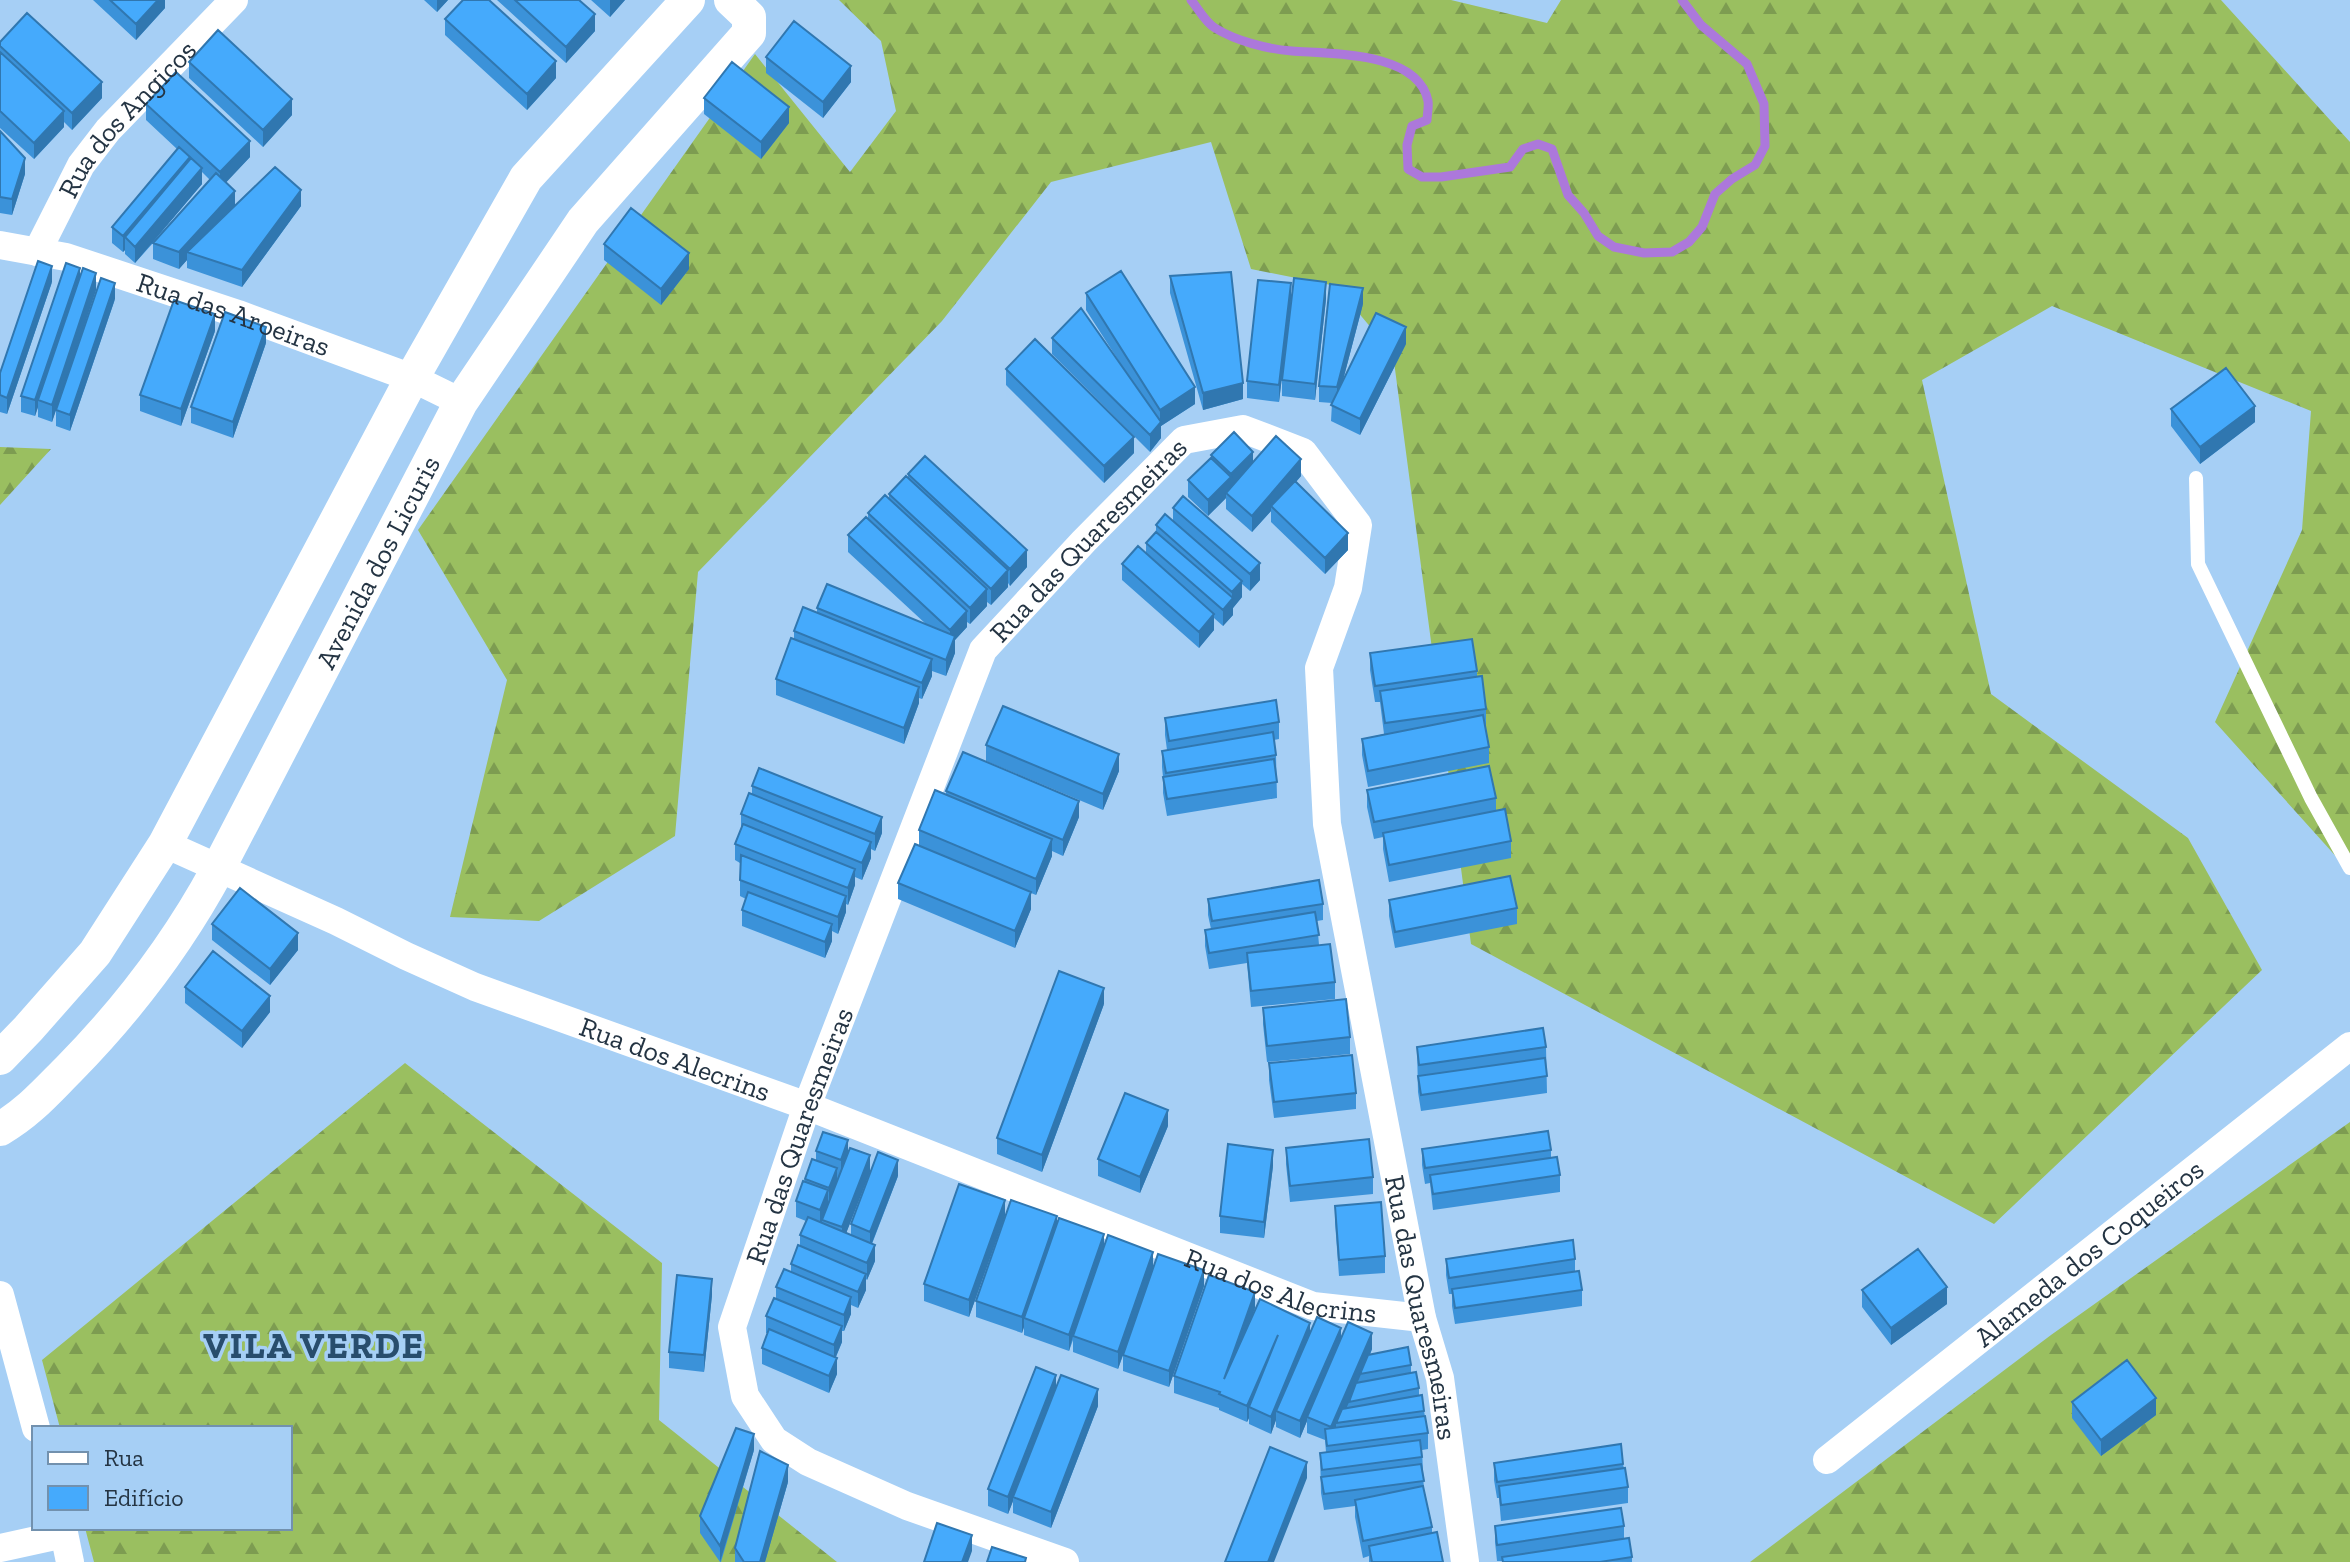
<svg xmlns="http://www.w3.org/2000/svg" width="2350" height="1562" font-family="'Zilla Slab',serif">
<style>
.forest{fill:url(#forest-firs)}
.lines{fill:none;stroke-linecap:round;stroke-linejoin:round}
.stream{stroke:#ac78db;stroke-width:9}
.service{stroke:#fff;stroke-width:14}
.minor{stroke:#fff;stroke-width:28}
.tertiary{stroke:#fff;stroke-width:34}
.wall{fill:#3b92d9;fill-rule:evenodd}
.shaded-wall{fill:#3077b0}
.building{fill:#45aafc;stroke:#3077b0;stroke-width:2}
.labels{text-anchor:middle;stroke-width:7;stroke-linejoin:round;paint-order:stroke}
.street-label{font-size:28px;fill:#243443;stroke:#a6cff5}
.district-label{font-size:36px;font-weight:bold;letter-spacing:2px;fill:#284d6d;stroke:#a6cff5}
</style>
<defs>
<pattern id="forest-firs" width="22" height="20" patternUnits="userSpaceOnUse" patternTransform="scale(2)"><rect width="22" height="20" fill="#9abf60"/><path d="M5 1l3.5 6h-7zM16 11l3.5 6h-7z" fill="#7d9c51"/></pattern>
</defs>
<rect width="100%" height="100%" fill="#a6cff5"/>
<path class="forest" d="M839 0H1451L1547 23 1561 0H2221L2350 142V872L2215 722 2302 530 2311 411 2052 306 1922 380 1991 694 2188 838 2262 970 1994 1224 1471 944 1393 354 1336 286 1251 269 1211 142 1051 182 942 321 698 572 675 836 539 921 450 917 507 680 418 530 755 54 850 172 896 111 881 41Z
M0 447 51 449 0 505Z
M405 1063 662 1263 659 1420 837 1562H94L85 1528H290V1428H60L42 1360Z
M2350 1122V1562H1750L2051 1335Z"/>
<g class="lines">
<path class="stream" d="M1191 0C1198 8 1205 22 1215 28 1236 41 1267 49 1292 51 1330 54 1418 51 1428 101 1429 107 1427 115 1427 120L1412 126 1407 145 1408 169 1422 177H1441L1510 167 1523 149 1538 144 1552 149 1568 195 1584 213 1598 236 1614 247 1644 253 1672 252 1689 242 1702 227 1715 194 1732 179 1755 165 1765 146 1764 104 1747 64 1701 25 1682 0"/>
<path class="service" d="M2196 478 2198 564 2311 798 2350 868"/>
<g class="minor">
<path id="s1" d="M0 245 66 257 238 314 412 378 461 402"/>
<path id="s2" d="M37 252 81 165 108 130 234 0"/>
<path id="s3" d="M165 844 336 921 406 956 475 987 807 1106 1313 1306 1422 1318"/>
<path d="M0 1295 36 1428"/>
<path id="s4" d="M1827 1460 2350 1046"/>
<path d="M63 1528 70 1562"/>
<path d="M0 1548 64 1534"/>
<path id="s5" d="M1065 1562 907 1506 808 1462 774 1440 745 1396 732 1327 807 1106 983 650 1084 541 1184 440 1243 429 1303 452 1358 525 1348 588 1319 668 1327 824 1422 1318 1440 1378 1465 1562"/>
</g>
<g class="tertiary">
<path d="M0 1058 28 1029 95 953 165 844 412 378 526 178 688 0"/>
<path id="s6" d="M0 1129C29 1112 46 1092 69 1069 129 1008 177 945 218 869L461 402 583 221 749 33V17L731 0"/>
</g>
</g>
<path class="wall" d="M93 0H165V8L136 40Z
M424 0H448L437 12Z
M497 0H579L595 31 566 63Z
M591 0H625L610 17Z
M445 19 556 78 527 110 445 35Z
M0 42 102 98 72 130 64 122V127L34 159 0 128Z
M766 57 851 82 823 118 766 73Z
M189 62 292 115 263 147 189 78Z
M704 98 789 123 761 159 704 114Z
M146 104 250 157 226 182 235 205 301 206 242 287 187 268V260L179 269 153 259V243L135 263 125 254V250L123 252 112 243V227L177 149 146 120ZM202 172 210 180 153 242 202 184Z
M0 131 25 174 12 215 0 213Z
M604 244 689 269 661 305 604 260Z
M1170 276 1243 399 1203 410 1170 293Z
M80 277 96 290 52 422 38 417V407L35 416 21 412V396Z
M52 282 7 414 0 412V373Z
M1086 293 1195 404 1161 426V438L1150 452 1052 354V338L1122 366 1086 310Z
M115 299 70 431 56 426V410Z
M1326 299 1315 400 1282 396V380Z
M1291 300 1279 402 1247 398V381Z
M1363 304 1343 380 1406 344 1360 435 1331 421 1332 403 1319 402V386Z
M215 331 181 426 140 411V395Z
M266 343 233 438 191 423V407Z
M1006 369 1134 453 1104 483 1006 385Z
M2171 409 2255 422 2200 464 2171 426Z
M1211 455 1253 462 1301 476 1296 482 1348 550 1325 574 1271 522V511L1252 532 1226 509V498L1208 516 1188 497V480L1211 458Z
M908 474 1027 567 1010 586 1008 583V587L991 605 987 602V606L970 624 967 622V627L955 640V653L946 676 932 671V676L922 699 919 698V703L904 744 776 695V679L794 639V631L817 613V608L927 625 848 552V535L868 519V513L889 499V494L908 478Z
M1173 508 1260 580 1250 591 1242 584V597L1233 608V615L1223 626 1214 618V630L1199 648 1122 580V564L1146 553V543L1156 532V525L1173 521Z
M1370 653 1477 671V677L1486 709V725L1485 726 1489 747V763L1368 787 1362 755V739L1384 734 1380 702H1375L1370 670Z
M1165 718 1279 722V739L1274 740 1276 755 1277 798 1167 816 1163 793V777L1162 767V751L1167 750 1165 735Z
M986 745 1119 771 1103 810 986 761Z
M752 786 882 833 875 851 871 849V858L862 880 855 877V885L848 905 846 904V912L838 934 832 931V941L825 958 742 926V910L746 899 740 896V863L735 860V844L741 829V814L752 794Z
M1367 790 1496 798V811L1511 841V858L1389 882 1383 849V837L1374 839 1367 807Z
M946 791 1079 817 1063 856 1052 851V856L1036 895 1031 893V909L1015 948 898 899V883L919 845V830L946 795Z
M1208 899 1323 904V920L1317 921 1319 945 1335 982V999L1251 1007 1247 963 1209 969 1205 946V930L1211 929 1208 915Z
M1389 900 1517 908V924L1395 948 1389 916Z
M212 924 298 950 270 985 212 940Z
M185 987 270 1012 242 1048 185 1003Z
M1104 1004 1042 1172 997 1154V1138Z
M1263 1008 1350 1037V1054L1267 1062 1263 1024Z
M1417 1047H1546L1547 1093 1421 1111 1418 1092Z
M1269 1063 1356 1093V1109L1274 1118 1269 1080Z
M1168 1126 1140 1193 1098 1176V1159Z
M1286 1148 1373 1177V1194L1290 1202 1286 1164Z
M1422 1149 1551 1150V1158L1560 1175V1192L1433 1210 1430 1183 1425 1184 1422 1165Z
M816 1151 848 1154 870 1172 846 1233 851 1235V1224L898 1176 872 1244 875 1261 867 1280 866 1279V1290L858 1308 851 1305V1314L844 1331H842V1342L836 1357 837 1374 829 1393 762 1364V1348L768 1333H766V1316L776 1298V1287L791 1272V1264L800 1246V1235L806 1221 796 1217V1201L805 1179 816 1161Z
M1273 1166 1264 1238 1220 1233V1216Z
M1335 1206 1385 1256V1273L1339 1276 1335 1222Z
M1005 1216 969 1317 924 1301V1284Z
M1057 1223 1104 1246 1153 1267 1204 1286 1169 1387 1123 1371V1355L1128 1342 1118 1369 1073 1352V1340L1069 1351 1024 1335V1327L1022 1333 976 1317V1301Z
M1446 1259H1575V1271L1582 1290V1306L1455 1324 1452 1306V1294H1449L1446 1275Z
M1862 1290 1947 1304 1891 1345 1862 1307Z
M712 1295 704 1372 669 1368V1352Z
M1255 1308 1251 1318 1341 1340 1372 1349 1370 1355 1411 1365V1373L1419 1388V1395L1424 1411 1428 1433V1449L1422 1450 1424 1492 1432 1527V1533L1443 1562H1369V1556L1363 1558 1355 1517V1506L1324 1510 1321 1493 1320 1453 1326 1452 1325 1440 1307 1433V1421L1300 1438 1276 1427V1420L1271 1434 1249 1424V1418L1247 1422 1219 1410V1408L1174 1393V1376Z
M1056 1386 1098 1406 1051 1528 1013 1513V1501L1008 1514 988 1506V1489Z
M2072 1402 2156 1415 2101 1456 2072 1418Z
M754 1450 721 1562H720L700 1533V1516Z
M1494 1463 1623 1464 1628 1487V1503L1501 1521 1499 1498H1497L1494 1480Z
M788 1482 765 1562H735V1548Z
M1495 1526H1624V1539L1632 1557V1562L1497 1561 1495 1542Z"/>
<path class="shaded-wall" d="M158 0H165V8L136 40V24Z
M437 0H448L437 12Z
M610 0H625L610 17Z
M595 14V31L566 63V47Z
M556 61V78L527 110V94Z
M851 66V82L823 118V102Z
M102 82V98L72 130V113Z
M292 99V115L263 147V130Z
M789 107V123L761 159V142Z
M64 111V127L34 159V143Z
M250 141V157L220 189V172Z
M190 157V173L125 237V250L123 252V236Z
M25 158V174L12 215V199Z
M202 168V184L135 263V247Z
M301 190V206L242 287V270Z
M235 191V207L187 252V260L179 269V252Z
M689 253V269L661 305V289Z
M52 266V282L7 414V398Z
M80 268V284L38 400V407L35 416V400Z
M96 273V290L52 422V405Z
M1326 282V299L1315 400V384Z
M115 283V299L70 431V415Z
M1291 283V300L1279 402V385Z
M1363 288V304L1337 403V387Z
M215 314V331L181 426V409Z
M266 327V343L233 438V422Z
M1406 327V344L1360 435V419Z
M1243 383V399L1203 410V393Z
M1195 387V404L1161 426V438L1150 452V435L1160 423V410Z
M2255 406V422L2200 464V447Z
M1134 437V453L1104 483V466Z
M1253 452V468L1231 491V474Z
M1301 459V476L1273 508 1271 506V511L1252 532V516Z
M1231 477V494L1226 493V498L1208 516V500Z
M1348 533V550L1325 574V558Z
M1027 550V567L1010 586V569Z
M1260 563V580L1250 591V574Z
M1008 570V587L991 605V589Z
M1242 581V597L1233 608V615L1223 626V610L1232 599V592Z
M987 589V606L970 624V608Z
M967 611V627L955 640V653L946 676V660L950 646V630Z
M1214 614V630L1199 648V632Z
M932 659V676L922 699V683Z
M919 687V703L904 744V728Z
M1119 754V771L1103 810V794Z
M1079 801V817L1063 856V840Z
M882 817V833L875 851V834Z
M1052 839V856L1036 895V879Z
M871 842V858L862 880V863Z
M855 869V885L848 905V888Z
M1031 892V909L1015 948V931Z
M846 896V912L838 934V917Z
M832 924V941L825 958V942Z
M298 933V950L270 985V969Z
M1104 988V1004L1042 1172V1155Z
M270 996V1012L242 1048V1031Z
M1168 1110V1126L1140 1193V1177Z
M848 1140V1157L841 1177V1160Z
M1273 1150V1166L1264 1238V1222Z
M870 1155V1172L842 1244V1227Z
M898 1160V1176L870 1248V1232Z
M837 1168V1185L829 1204V1188Z
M828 1190V1206L820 1226V1210Z
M1005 1200V1216L969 1317V1300Z
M1057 1216V1233L1024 1318V1327L1022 1333V1317Z
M1104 1234V1250L1073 1336 1069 1351V1335Z
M875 1245V1261L867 1280V1263Z
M1153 1252V1268L1118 1369V1352Z
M1204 1270V1286L1169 1387V1371Z
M866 1274V1290L858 1308V1292Z
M712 1279V1295L704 1372V1355Z
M1947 1287V1304L1891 1345V1328Z
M1255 1292V1308L1224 1396V1379Z
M851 1297V1314L844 1331V1315Z
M1310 1323V1340L1276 1411V1420L1271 1434V1417Z
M842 1326V1342L834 1361V1345Z
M1341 1328V1344L1307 1417V1421L1300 1438V1421Z
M1372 1333V1349L1340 1423H1336V1431L1331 1443V1427Z
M1278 1335 1249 1407V1418L1247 1422V1406Z
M837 1358V1374L829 1393V1376Z
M1056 1375V1391L1013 1497V1501L1008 1514V1497Z
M1098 1389V1406L1051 1528V1512Z
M2156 1398V1415L2101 1456V1440Z
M754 1434V1450L720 1562V1546Z
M1307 1462V1478L1274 1562H1268Z
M788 1465V1482L765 1562H760Z
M972 1535V1551L968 1562H962Z"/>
<path class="building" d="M110 0H158L136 24Z
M463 0H489L556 61 527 94 445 19Z
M515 0H579L595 14 566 47Z
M27 13 102 82 72 113 0 46V42Z
M794 21 851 66 823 102 766 57Z
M218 30 292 99 263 130 189 62Z
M0 52 64 111 34 143 0 111Z
M732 62 789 107 761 142 704 98Z
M176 72 250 141 220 172 146 104Z
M0 131 25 158 12 199 0 197Z
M179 147 190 157 123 236 112 227Z
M191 158 202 168 135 247 125 237Z
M275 167 301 190 242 270 187 252Z
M216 173 235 191 179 252 153 243Z
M631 208 689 253 661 289 604 244Z
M38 261 52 266 7 398 0 395V373Z
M66 263 80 268 35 400 21 396Z
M83 268 96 273 52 405 38 400Z
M1121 271 1195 387 1160 410 1086 293Z
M1231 272 1243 383 1203 393 1170 276Z
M101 278 115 283 70 415 56 410Z
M1294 278 1326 282 1315 384 1282 380Z
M1258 280 1291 283 1279 385 1247 381Z
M1330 284 1363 288 1337 387 1319 386Z
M174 300 215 314 181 409 140 395Z
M1081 308 1161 422 1150 435 1052 338Z
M225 312 266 327 233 422 191 407Z
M1376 313 1406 327 1360 419 1331 405Z
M1035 339 1134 437 1104 466 1006 369Z
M2226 368 2255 406 2200 447 2171 409Z
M1234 432 1253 452 1231 474 1211 455Z
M1276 436 1301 459 1252 516 1226 493Z
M925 456 1027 550 1010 569 908 474Z
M1211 458 1231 477 1208 500 1188 480Z
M906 476 1008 570 991 589 889 494Z
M1295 481 1348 533 1325 558 1271 506Z
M885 495 987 589 970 608 868 513Z
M1183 496 1260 563 1250 574 1173 508Z
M1165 514 1242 581 1232 592 1156 525Z
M866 517 967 611 950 630 848 535Z
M1156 532 1233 598 1223 610 1146 543Z
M1138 546 1214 614 1199 632 1122 564Z
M827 584 955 636 946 660 817 608Z
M803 607 932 659 922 683 794 631Z
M791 638 919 687 904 728 776 679Z
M1472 639 1477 671 1375 686 1370 653Z
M1482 676 1486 709 1385 723 1380 691Z
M1276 700 1279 722 1169 741 1165 718Z
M1003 706 1119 754 1103 794 986 745Z
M1483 715 1489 747 1368 771 1362 739Z
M1273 732 1276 755 1166 773 1162 751Z
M963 752 1079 801 1063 840 946 791Z
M1274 759 1277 782 1167 799 1163 777Z
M1489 766 1496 798 1374 822 1367 790Z
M759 768 882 817 875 834 752 786Z
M935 790 1052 839 1036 879 919 830Z
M749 793 871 842 862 863 741 814Z
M1505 809 1511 841 1389 865 1383 833Z
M743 824 855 869 848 888 735 844Z
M915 844 1031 892 1015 931 898 883Z
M741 855 846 896 838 917 740 880Z
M1510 876 1517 908 1395 932 1389 900Z
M1319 880 1323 904 1212 921 1208 899Z
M240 888 298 933 270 969 212 924Z
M748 892 832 924 825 942 742 910Z
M1315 912 1319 935 1209 953 1205 930Z
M1330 944 1335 982 1251 991 1247 953Z
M213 951 270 996 242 1031 185 987Z
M1059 971 1104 988 1042 1155 997 1138Z
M1346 999 1350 1037 1267 1046 1263 1008Z
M1543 1028 1546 1047 1419 1065 1417 1047Z
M1352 1055 1356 1093 1274 1102 1269 1063Z
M1545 1058 1547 1076 1421 1095 1418 1076Z
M1125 1093 1168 1110 1140 1177 1098 1159Z
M1548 1131 1551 1150 1425 1168 1422 1149Z
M823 1132 848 1140 841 1160 816 1151Z
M1369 1139 1373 1177 1290 1186 1286 1148Z
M1228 1144 1273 1150 1264 1222 1220 1216Z
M850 1148 870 1155 842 1227 822 1220Z
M878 1152 898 1160 870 1232 851 1224Z
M1557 1157 1560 1175 1433 1194 1430 1175Z
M812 1159 837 1168 829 1188 805 1179Z
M803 1181 828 1190 820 1210 796 1201Z
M959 1184 1005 1200 969 1300 924 1284Z
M1011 1200 1057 1216 1022 1317 976 1301Z
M1381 1202 1385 1256 1339 1260 1335 1206Z
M808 1217 875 1245 867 1263 800 1235Z
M1059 1218 1104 1234 1069 1335 1024 1318Z
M1108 1235 1153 1252 1118 1352 1073 1336Z
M1573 1240 1575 1259 1449 1278 1446 1259Z
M798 1245 866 1274 858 1292 791 1264Z
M1918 1249 1947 1287 1891 1328 1862 1290Z
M1158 1254 1204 1270 1169 1371 1123 1355Z
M784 1269 851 1297 844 1315 776 1287Z
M1579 1271 1582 1290 1455 1308 1452 1289Z
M677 1275 712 1279 704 1355 669 1352Z
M1209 1275 1255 1292 1224 1379 1260 1299 1310 1323 1271 1417 1249 1407 1278 1335 1247 1406 1219 1394 1220 1392 1174 1376Z
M774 1298 842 1326 834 1345 766 1316Z
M1317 1317 1341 1328 1300 1421 1276 1411Z
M1348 1322 1372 1333 1331 1427 1307 1417Z
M769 1329 837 1358 829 1376 762 1348Z
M1408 1347 1411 1365 1360 1374 1368 1355Z
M2127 1360 2156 1398 2101 1440 2072 1402Z
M1036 1367 1056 1375 1008 1497 988 1489Z
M1416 1372 1419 1388 1349 1402 1356 1383Z
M1061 1375 1098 1389 1051 1512 1013 1497Z
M1422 1395 1424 1411 1336 1423 1342 1409Z
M1425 1416 1428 1433 1327 1446 1325 1429Z
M736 1428 754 1434 720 1546 700 1516Z
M1420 1440 1422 1457 1322 1470 1320 1453Z
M1621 1444 1623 1464 1497 1482 1494 1463Z
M1270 1447 1307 1462 1268 1562H1225Z
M760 1451 788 1465 760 1562H744L735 1548Z
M1421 1464 1424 1481 1324 1494 1321 1477Z
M1625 1468 1628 1487 1501 1505 1499 1486Z
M1423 1486 1432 1527 1363 1541 1355 1500Z
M1621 1508 1624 1526 1497 1545 1495 1526Z
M937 1523 972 1535 962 1562H924Z
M1437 1532 1443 1562H1372L1369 1546Z
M1629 1538 1632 1557 1600 1562H1503L1502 1557Z
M992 1547 1026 1558 1025 1562H987Z"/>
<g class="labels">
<g class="street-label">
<text dy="10" stroke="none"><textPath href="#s2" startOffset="162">Rua dos Angicos</textPath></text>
<text dy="10" stroke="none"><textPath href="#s1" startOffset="244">Rua das Aroeiras</textPath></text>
<text dy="10" stroke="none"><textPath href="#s5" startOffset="1314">Rua das Quaresmeiras</textPath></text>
<text dy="10" stroke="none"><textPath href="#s6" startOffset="688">Avenida dos Licuris</textPath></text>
<text dy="10" stroke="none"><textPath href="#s3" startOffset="554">Rua dos Alecrins</textPath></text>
<text dy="10" stroke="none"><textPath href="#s5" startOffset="642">Rua das Quaresmeiras</textPath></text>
<text dy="10" stroke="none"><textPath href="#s4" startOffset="334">Alameda dos Coqueiros</textPath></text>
<text dy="10" stroke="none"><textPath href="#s3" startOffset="1202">Rua dos Alecrins</textPath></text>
<text dy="10" stroke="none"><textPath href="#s5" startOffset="2466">Rua das Quaresmeiras</textPath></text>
</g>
<g class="district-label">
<text x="314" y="1358">VILA VERDE</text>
</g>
</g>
<rect x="32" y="1426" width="260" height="104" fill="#a6cff5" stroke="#7291ae" stroke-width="2"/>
<rect x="48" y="1452" width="40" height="12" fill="#ffffff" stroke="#7291ae" stroke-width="2"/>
<text x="104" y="1466" font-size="24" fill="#243443">Rua</text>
<rect x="48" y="1486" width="40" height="24" fill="#45aafc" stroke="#7291ae" stroke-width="2"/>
<text x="104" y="1506" font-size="24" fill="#243443">Edifício</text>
</svg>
